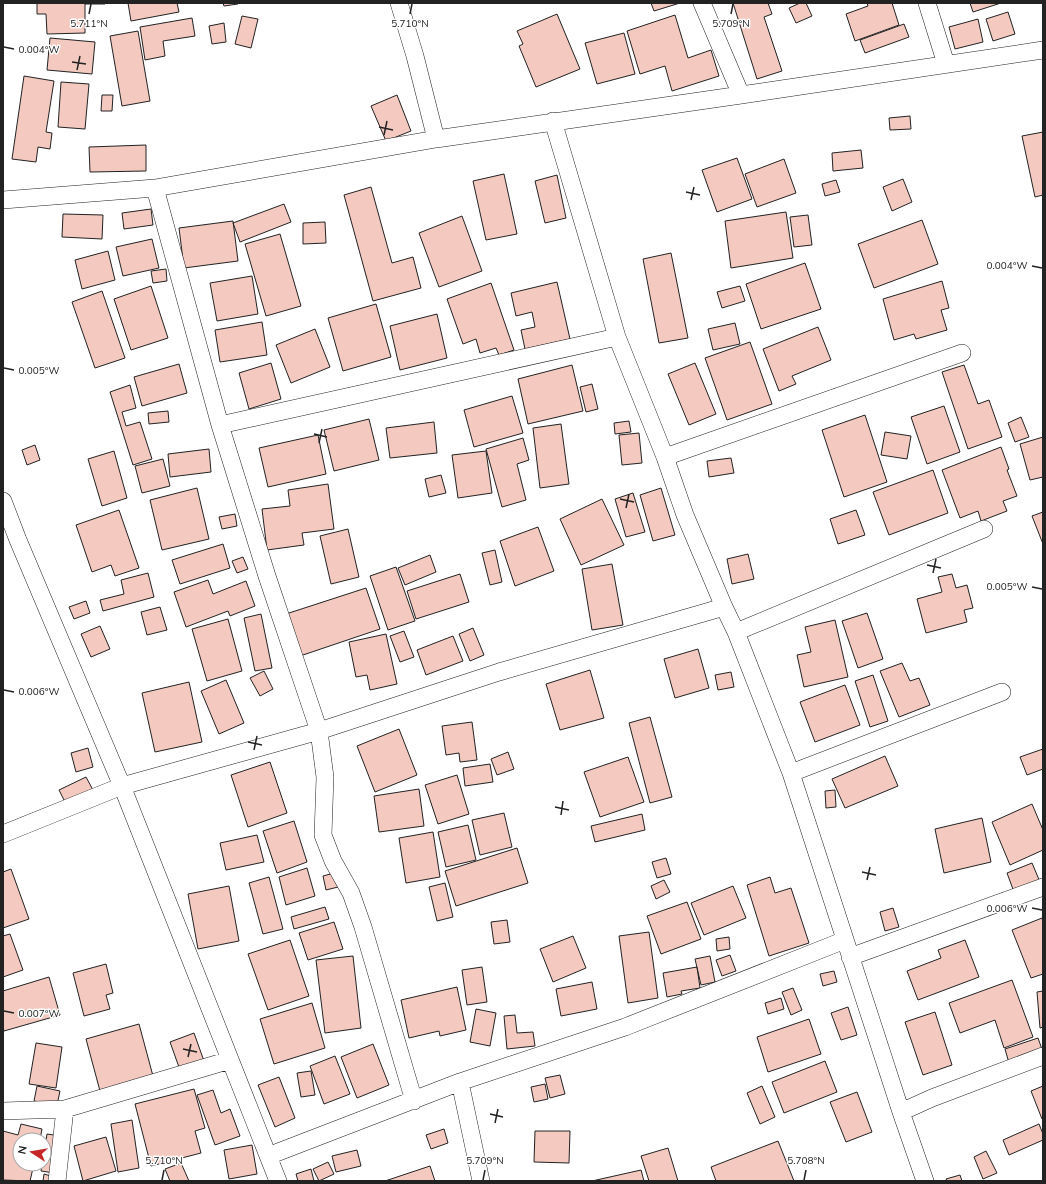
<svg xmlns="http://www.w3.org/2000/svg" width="1046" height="1184" font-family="'Nunito Sans',sans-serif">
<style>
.building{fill:#f3c9c0;stroke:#222}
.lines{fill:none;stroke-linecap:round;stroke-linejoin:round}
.street-casing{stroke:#222;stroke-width:18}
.street{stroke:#fff;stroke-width:17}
.ticks{fill:none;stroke:#222;stroke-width:1.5}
.ticks-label{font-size:10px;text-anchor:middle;fill:#222;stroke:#fff;stroke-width:3;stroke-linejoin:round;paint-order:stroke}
</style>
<rect width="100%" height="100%" fill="#fff"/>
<path class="building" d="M37 3H105V4H85V33L47 34 46 14H37Z
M128 3H177L179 12 131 21Z
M223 3H238V4L224 6Z
M651 3H680L654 11Z
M733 3H768L772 14 764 17 782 71 757 79Z
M800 3H806L812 16 796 23 789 8Z
M867 3H892L899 25 855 41 846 14 868 6Z
M970 3H1001L973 12Z
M1008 12 1015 34 993 41 986 19Z
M557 14 580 69 536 87 519 46 523 44 517 31Z
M675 15 688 58 711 50 719 76 672 91 665 66 640 74 627 31Z
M242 16 258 19 251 48 235 44Z
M192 18 195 36 163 41 165 56 145 60 140 27Z
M978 19 983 42 955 49 949 27Z
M224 23 226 42 212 44 209 26Z
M904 24 909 37 865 53 860 40Z
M138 31 150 101 122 106 110 36Z
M624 33 635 74 597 84 585 43Z
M50 38 95 42 92 74 47 70Z
M24 76 54 81 46 132 52 133 50 149 38 147 36 162 12 159Z
M61 82 89 84 85 129 58 127Z
M102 95H113L112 111H101Z
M397 95 411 131 386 141 371 106Z
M910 116 911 129 890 130 889 118Z
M1043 132V195L1035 197 1022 136Z
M146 145V171L90 172 89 147Z
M861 150 863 168 833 171 832 153Z
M737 158 752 199 717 212 702 170Z
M784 159 796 193 757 207 745 174Z
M504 174 517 234 486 240 473 181Z
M557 175 566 218 545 223 535 181Z
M903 179 912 202 892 211 883 187Z
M836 180 840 192 825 196 822 184Z
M371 187 392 263 413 257 421 288 373 301 344 195Z
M284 204 291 222 240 242 233 223Z
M151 209 153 225 124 229 122 213Z
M786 212 793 258 731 268 725 221Z
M63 214 103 215 102 239 62 237Z
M808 215 812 245 794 247 790 217Z
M462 216 482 271 439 287 419 233Z
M922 220 938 264 874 288 858 244Z
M233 221 238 261 184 268 179 228Z
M325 222 326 243 303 244V223Z
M280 234 301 306 266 316 245 244Z
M152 239 159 268 123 276 116 247Z
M108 251 115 280 82 289 75 260Z
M671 253 688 338 659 343 643 259Z
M805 263 821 309 761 329 746 284Z
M166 269 167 281 153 283 151 271Z
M252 276 258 314 217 321 210 283Z
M942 281 949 308 941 310 947 330 916 339 914 334 894 340 883 299Z
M557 282 570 339 525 349 521 330 535 327 532 312 516 316 511 293Z
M491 283 514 350 499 355 496 348 480 353 476 339 463 344 447 299Z
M151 286 168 338 131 350 114 299Z
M740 286 745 301 722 308 717 292Z
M102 291 125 358 95 368 72 302Z
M376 304 391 357 343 371 328 318Z
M437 314 447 358 400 370 390 326Z
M262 322 267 355 220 362 215 330Z
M735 323 740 344 713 350 708 329Z
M818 327 831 360 792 376 796 384 779 391 763 349Z
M315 329 330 367 291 383 276 345Z
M750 342 772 404 727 420 705 358Z
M271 363 281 399 249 409 239 373Z
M695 363 716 414 689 425 668 374Z
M179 364 187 393 142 406 134 377Z
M572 365 583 411 528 424 518 379Z
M964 365 978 404 989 400 1002 437 968 449 942 372Z
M592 384 598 409 586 412 580 387Z
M130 385 136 408 122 412 126 426 140 422 152 459 133 465 110 392Z
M512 396 523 433 474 447 464 410Z
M944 406 960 452 927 464 911 417Z
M168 411 169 422 149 424 148 413Z
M865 415 887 482 844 497 822 430Z
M1021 417 1029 437 1015 442 1008 423Z
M369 419 379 460 334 471 324 430Z
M629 421 631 432 615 434 614 423Z
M434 422 437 453 390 458 386 428Z
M561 424 569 484 540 488 533 428Z
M885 432 911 436 907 459 881 455Z
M639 433 642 463 622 465 619 435Z
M318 435 326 474 268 487 259 448Z
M1043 437V477L1030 480 1020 444Z
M523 438 529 460 517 464 526 500 502 507 486 449Z
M35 445 40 460 27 465 22 450Z
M1001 447 1009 469 1007 470 1017 496 1003 501 1007 511 981 521 978 511 960 518 942 470Z
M209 449 211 472 170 477 168 454Z
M114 451 127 498 102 506 88 459Z
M486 451 492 493 458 498 452 455Z
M731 458 734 473 709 477 707 461Z
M163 459 170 486 142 493 135 466Z
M933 470 948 513 889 535 873 492Z
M441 475 446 493 429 497 425 479Z
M328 484 334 529 302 533 304 545 267 550 262 509 290 506 288 490Z
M197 488 209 539 162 550 150 500Z
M661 488 675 535 653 541 640 495Z
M633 493 645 532 626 537 615 499Z
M602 499 624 545 581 565 560 519Z
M119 510 139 568 115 576 111 565 92 572 76 525Z
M856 510 865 535 838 544 830 519Z
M1043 512V544L1032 516Z
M235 514 237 526 222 529 219 517Z
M538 527 554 571 515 586 500 541Z
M348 529 359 577 331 584 320 536Z
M223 544 230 568 180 584 172 560Z
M495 550 502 582 490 585 482 553Z
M748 554 754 579 732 584 727 559Z
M430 555 436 572 405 585 398 568Z
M243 557 248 569 237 573 232 561Z
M612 564 623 625 592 630 582 569Z
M396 567 415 621 388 630 370 576Z
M148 573 154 597 103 611 100 600 124 594 121 580Z
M460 574 469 602 416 619 407 591Z
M952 574 956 588 967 585 973 608 964 610 967 622 926 633 917 599 942 592 938 577Z
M208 580 213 594 246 581 255 606 230 616 228 611 186 627 174 592Z
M366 588 380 629 300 656 286 614Z
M86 601 90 613 74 619 69 607Z
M160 607 167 630 147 635 141 612Z
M867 613 883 659 858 668 842 621Z
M261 614 272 668 255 671 244 618Z
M228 619 242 671 207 681 192 629Z
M835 620 848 677 804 687 797 655 811 652 805 627Z
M100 626 110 649 91 657 81 634Z
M473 628 484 655 470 661 459 634Z
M404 631 414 657 400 662 390 636Z
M386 634 397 684 370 690 367 675 356 677 349 642Z
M453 636 463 661 426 675 417 650Z
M698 649 709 688 675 698 664 659Z
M902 663 910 681 919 678 930 705 899 717 880 671Z
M590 670 604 718 560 730 546 684Z
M264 671 273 689 260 696 250 678Z
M731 672 734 687 718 690 715 675Z
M873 675 888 721 870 727 855 681Z
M226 680 244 723 219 734 201 691Z
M189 682 202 742 155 752 142 693Z
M845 685 860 725 815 742 800 702Z
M650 717 672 797 650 803 629 723Z
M472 722 477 760 460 762 459 753 446 755 442 726Z
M399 729 417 775 375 792 357 746Z
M88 748 93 767 76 772 71 753Z
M1043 749V769L1027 775 1020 757Z
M508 752 514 769 497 775 491 759Z
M885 756 898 786 845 808 832 779Z
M628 757 644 802 600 817 584 772Z
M270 762 287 813 248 827 231 775Z
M490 764 493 782 465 786 463 768Z
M457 775 469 814 438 824 425 785Z
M86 777 93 790 66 804 59 790Z
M419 789 424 826 379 832 374 796Z
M835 790 836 807 826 808 825 791Z
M1032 804 1043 830V850L1010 865 992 822Z
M504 813 512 847 480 855 472 820Z
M642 814 645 830 595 842 591 826Z
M982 818 991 862 944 873 935 829Z
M294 821 307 862 277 873 263 831Z
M468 825 476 860 446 867 438 832Z
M433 832 440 877 406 883 399 838Z
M257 835 264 862 226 870 220 843Z
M517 848 528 883 456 906 445 871Z
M666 858 671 874 657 878 652 862Z
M1032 863 1040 882 1014 892 1007 873Z
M307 868 315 896 286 905 279 877Z
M11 869 29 919 3 928V872Z
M334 873 338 887 326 890 323 876Z
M269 877 283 929 263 934 249 883Z
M770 877 775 893 791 888 809 943 769 956 747 885Z
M664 880 670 892 656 899 651 886Z
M445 883 453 917 437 921 429 887Z
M229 886 239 941 198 949 188 894Z
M733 886 746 918 704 935 691 903Z
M687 902 701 939 661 954 647 916Z
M325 907 329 919 294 929 291 917Z
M893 908 899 927 885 931 880 912Z
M1042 918 1043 922V974L1031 978 1012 930Z
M507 920 510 942 494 944 491 922Z
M334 922 343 949 308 960 299 933Z
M649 932 658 998 628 1003 619 936Z
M10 934 23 970 3 977V936Z
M573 936 586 968 553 982 540 949Z
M729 937 730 949 717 951 716 939Z
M290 940 309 996 268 1010 248 954Z
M965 940 979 977 918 1000 907 971 941 958 938 950Z
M730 955 736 971 722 976 716 960Z
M353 956 361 1028 325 1033 316 960Z
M710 956 715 982 701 985 695 959Z
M106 964 113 993 106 995 110 1009 84 1016 73 973Z
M482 967 487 1002 467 1005 462 970Z
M697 967 700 988 681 991 682 994 667 997 663 973Z
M834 971 837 982 823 986 820 974Z
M49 977 60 1015 4 1031 3 1027V991Z
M1012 980 1033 1037 1004 1048 995 1020 960 1033 949 1003Z
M592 982 597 1009 561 1016 556 989Z
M457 987 466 1030 440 1036 439 1031 409 1038 401 1000Z
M793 988 802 1010 791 1015 782 992Z
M1043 991V1027L1040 1028 1037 992Z
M781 998 784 1009 768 1014 765 1003Z
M312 1003 325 1048 274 1064 260 1019Z
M848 1007 857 1035 841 1040 831 1013Z
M476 1009 496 1013 490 1046 470 1042Z
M935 1012 952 1065 923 1075 905 1022Z
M515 1015 517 1033 533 1032 535 1046 507 1049 504 1016Z
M809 1019 821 1054 768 1072 757 1037Z
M139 1024 153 1076 100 1091 86 1039Z
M194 1033 204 1061 180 1070 170 1042Z
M1038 1038 1043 1052 1009 1063 1005 1049Z
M36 1043 62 1047 56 1088 29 1084Z
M373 1044 389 1085 357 1098 341 1057Z
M335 1056 350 1094 324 1104 310 1066Z
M825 1061 837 1092 784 1113 772 1082Z
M311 1071 315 1095 301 1097 297 1073Z
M560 1075 565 1094 550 1098 545 1078Z
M279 1077 295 1118 275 1127 258 1085Z
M545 1084 548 1099 534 1102 531 1087Z
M37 1086 60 1091 57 1105 34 1101Z
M762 1086 775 1117 760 1124 747 1093Z
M1043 1086V1118L1042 1119 1031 1091Z
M194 1089 205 1128 195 1131 201 1153 151 1166 135 1104Z
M213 1090 221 1113 230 1109 240 1136 215 1145 197 1095Z
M857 1092 872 1132 846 1142 830 1102Z
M132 1120 139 1168 118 1172 111 1124Z
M21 1124 42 1129 40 1140H20V1164H34L30 1181 3 1180V1131L18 1135Z
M1039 1124 1043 1134V1140L1009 1155 1003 1140Z
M444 1129 448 1143 431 1149 426 1135Z
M535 1131H570L569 1163 534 1162Z
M47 1134 60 1136 54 1173 41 1171 42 1164H44V1153Z
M106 1137 116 1171 83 1181 74 1146Z
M778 1141 794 1181H716L711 1167Z
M252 1145 257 1174 229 1179 224 1150Z
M668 1148 678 1181H649L641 1156Z
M357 1150 361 1166 336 1172 332 1156Z
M986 1151 997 1173 983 1179 974 1157Z
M328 1162 334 1174 319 1181 313 1169Z
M181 1163 189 1181H170L165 1169Z
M430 1166 435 1181H385Z
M311 1169 314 1181H298L296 1174Z
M641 1170 644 1181H592Z
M44 1174 58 1178 57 1181H43Z
M960 1175 962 1181H947L946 1179Z"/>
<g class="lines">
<defs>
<path id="street" d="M399 3 415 56 436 139
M702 3 741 95
M927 3 946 64
M553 121 617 337 665 457 685 515 724 607 736 632 791 773 901 1112 925 1181
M155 188 220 425 267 576 319 731 325 777 323 835 333 861 351 893 363 927 414 1101
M3 200 155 188 436 139 741 95 1043 50
M220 425 617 337
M665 457 962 353
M3 501 18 540 122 786 278 1181
M736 632 984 529
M791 773 1002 692
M3 834 122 786 319 731 499 672 724 607
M850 957 1043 887
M460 1082 481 1181
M3 1111 65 1109
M901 1112 932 1098 1043 1056
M268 1156 460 1082 625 1027 845 940
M57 1181 65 1109 230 1060"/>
</defs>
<use href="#street" class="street-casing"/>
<use href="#street" class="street"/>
</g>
<path class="ticks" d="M89 14 91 4M410 14 412 4M731 14 733 4M4 47 14 49M72 62 86 64M77 70 80 56M379 127 393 130M384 135 387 121M686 192 700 195M691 200 694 187M1032 266 1042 268M4 368 14 370M314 434 327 437M319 443 322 429M620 499 634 502M626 508 629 494M927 565 941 568M933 573 936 559M1032 587 1042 589M4 690 14 692M248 742 262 745M254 750 257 736M555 807 569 810M561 815 563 801M862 872 876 875M867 880 870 867M1032 908 1042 910M4 1011 14 1013M183 1049 197 1052M188 1057 191 1044M490 1114 503 1117M495 1123 498 1109M162 1180 164 1170M483 1180 485 1170M804 1180 806 1170"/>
<g class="ticks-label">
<text x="89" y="27">5.711°N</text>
<text x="410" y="27">5.710°N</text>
<text x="731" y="27">5.709°N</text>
<text x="39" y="53">0.004°W</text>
<text x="1007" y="269">0.004°W</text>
<text x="39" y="374">0.005°W</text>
<text x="1007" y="590">0.005°W</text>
<text x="39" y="695">0.006°W</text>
<text x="1007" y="912">0.006°W</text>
<text x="39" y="1017">0.007°W</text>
<text x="164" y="1164">5.710°N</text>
<text x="485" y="1164">5.709°N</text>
<text x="806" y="1164">5.708°N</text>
</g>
<rect width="1046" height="1184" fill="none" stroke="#222222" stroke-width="8"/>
<g transform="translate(32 1152) rotate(282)"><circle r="19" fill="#ffffff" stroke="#a7a7a7"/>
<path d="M0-3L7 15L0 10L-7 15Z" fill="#c62828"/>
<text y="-6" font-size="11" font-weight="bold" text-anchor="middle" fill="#222222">N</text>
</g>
</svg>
